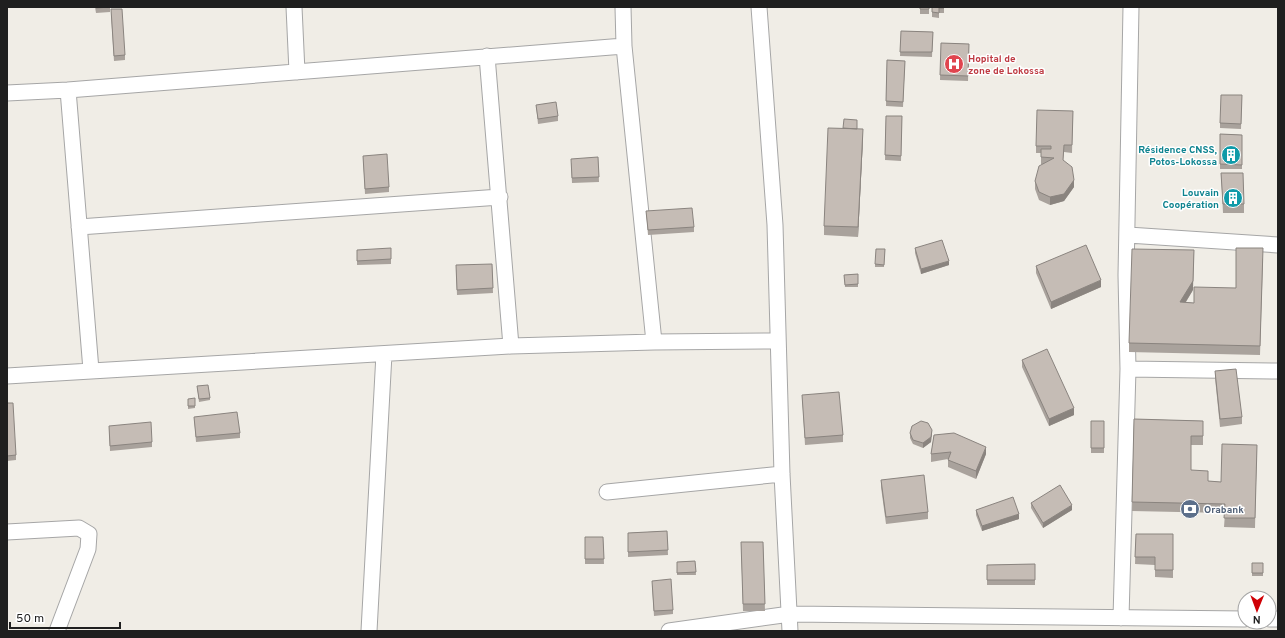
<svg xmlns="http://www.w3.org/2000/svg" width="1285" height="638" font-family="Overpass,sans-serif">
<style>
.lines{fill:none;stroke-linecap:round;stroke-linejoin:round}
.street-casing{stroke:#a6a6a6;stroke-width:17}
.street{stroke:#fff;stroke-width:15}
.wall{fill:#a9a29c}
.shaded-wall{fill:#8a847f}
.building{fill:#c5bcb5;stroke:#8a847f}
.labels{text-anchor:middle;stroke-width:3;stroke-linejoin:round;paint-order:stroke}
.health-label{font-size:10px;font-weight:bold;fill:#be3a42;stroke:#fff;text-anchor:start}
.culture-label{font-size:10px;font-weight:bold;fill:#0d838f;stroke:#fff;text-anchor:end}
.service-label{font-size:10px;font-weight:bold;fill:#4e5e75;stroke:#fff;text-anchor:start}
</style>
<rect width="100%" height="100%" fill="#f0ede6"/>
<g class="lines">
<defs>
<path id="street" d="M294 7 297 72
M623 7 624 46 654 342
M759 7 775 225 782 474 790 631
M487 56 511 346
M68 90 91 370
M7 93 68 90 624 46
M79 227 500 197
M1128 235 1278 245
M1128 369 1278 371
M7 376 511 346 654 342 777 341
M607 492 782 474
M7 532 79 528 89 534 88 549 57 631
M1121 618 1128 369 1126 275 1131 7
M1269 619H1278
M369 631 384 354
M669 631 790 614 1245 619"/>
</defs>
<use href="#street" class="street-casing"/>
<use href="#street" class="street"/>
</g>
<path class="wall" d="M95 7H110V12L96 13Z
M920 7H929V14H920Z
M932 7H953V8L944 7V13H939V18L932 17Z
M111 14 125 55V60L114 61Z
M901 31 933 32 932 57 900 56Z
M941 43 969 44 968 81 940 80Z
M887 60 905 61 903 107 886 106Z
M1242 95 1241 129 1220 128V123Z
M536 105 558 116V121L538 124Z
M1073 111 1072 153 1064 152 1063 160 1074 187 1064 201 1050 205 1039 200 1035 189V181L1043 164H1041V153H1036V146Z
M886 116H902L901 161 885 160Z
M857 129 863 139 858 237 824 235V226Z
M1220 134 1242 135V169H1220Z
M363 156 389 187V192L365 194Z
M598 157 599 182 572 183 571 163Z
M1221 173 1244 204V213H1223Z
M646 211 694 227V232L648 235Z
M915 248 949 265 921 274 915 253Z
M885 249 884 267H875V264Z
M357 250 391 259V264L357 265Z
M1263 258 1260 355 1129 352V343L1193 290 1186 302 1194 303 1236 288Z
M492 264 493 293 457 295 456 270Z
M1036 266 1101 287 1051 309 1036 273Z
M858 274V287H845L844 275Z
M1022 360 1074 415 1049 426 1022 367Z
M1215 371 1242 417V424L1220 427 1215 378Z
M197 386 210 398V400L199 402Z
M802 395 843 435V442L805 445Z
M188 399 195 406V408L188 409Z
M7 403 16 455V460L7 461Z
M194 417 240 433V438L196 442Z
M1134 419 1203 421V445H1191V470L1208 481 1221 482 1257 445 1255 528 1224 527 1225 513 1132 511Z
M1091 421H1104V453H1091Z
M109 426 152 442V447L110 451Z
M910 433 932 434 931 442 923 448 913 444 910 438Z
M934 435 986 454 976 479 948 467V459L931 462V454Z
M881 480 928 512V519L886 524 881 487Z
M1031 503 1072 510 1043 528 1031 508Z
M976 510 1019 519 982 531 976 515Z
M667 531 668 555 628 557V533Z
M1136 534H1173V578L1155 577V565L1135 564Z
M585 537H603L604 564H585Z
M741 542H763L765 611H743Z
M695 561 696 575H677V562Z
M1252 563H1263V576H1252Z
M1035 564V585H987V565Z
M652 585 673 610V614L654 616Z"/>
<path class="shaded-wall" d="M863 129V139L858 237V227Z
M1074 180V187L1064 201 1050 205V197Z
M1194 250 1193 290 1180 311V302Z
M949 261V265L921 274V269Z
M1101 280V287L1051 309V302Z
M1074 408V415L1049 426V419Z
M932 430 931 442 923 448V443Z
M986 447V454L976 479V471Z
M1072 505V510L1043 528V523Z
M1019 514V519L982 531V526Z"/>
<path class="building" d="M95 7H110L96 8Z
M920 7H929V9H920Z
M932 7H944V8H939V13L932 12Z
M111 9H122L125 55 114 56Z
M901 31 933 32 932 52H900Z
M941 43 969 44 968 76 940 75Z
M887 60 905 61 903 102 886 101Z
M1221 95H1242L1241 124 1220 123Z
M556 102 558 116 538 119 536 105Z
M1037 110 1073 111 1072 145H1064L1063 160 1072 167 1074 180 1064 194 1050 197 1039 192 1035 181 1039 166 1054 158 1041 157V149H1051V146H1036Z
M886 116H902L901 156 885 155Z
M844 119 857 120V129L843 128Z
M828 128 863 129 858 227 824 226Z
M1220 134 1242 135V165L1220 164Z
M387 154 389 187 365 189 363 156Z
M598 157 599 177 572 178 571 159Z
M1221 173H1243L1244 204H1223Z
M692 208 694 227 648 230 646 211Z
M942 240 949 261 921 269 915 248Z
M1086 245 1101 280 1051 302 1036 266Z
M391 248V259L357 261V250Z
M1236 248H1263L1260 346 1129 343 1132 249 1194 250 1193 281 1180 302 1194 303V287L1236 288Z
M876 249H885L884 265 875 264Z
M492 264 493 288 457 290 456 265Z
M858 274V284L845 285 844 275Z
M1047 349 1074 408 1049 419 1022 360Z
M1236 369 1242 417 1220 419 1215 371Z
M208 385 210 398 199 399 197 386Z
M839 392 843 435 805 438 802 395Z
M195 398V406H188V399Z
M7 403H13L16 455 7 456Z
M237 412 240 433 196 437 194 417Z
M1134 419 1203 421V436H1191V470L1208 471V481L1221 482 1222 444 1257 445 1255 518H1224L1225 504 1132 502Z
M921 421 928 423 932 430 931 437 923 443 913 440 910 433 912 426Z
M1091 421H1104V448H1091Z
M151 422 152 442 110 446 109 426Z
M954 433 986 447 976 471 948 460 951 452 931 454 934 435Z
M924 475 928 512 886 517 881 480Z
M1060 485 1072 505 1043 523 1031 503Z
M1013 497 1019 514 982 526 976 510Z
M667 531 668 550 628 552V533Z
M1136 534H1173V570H1155V557H1135Z
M585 537H603L604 559H585Z
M741 542H763L765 604H743Z
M695 561 696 572 677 573V562Z
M1252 563H1263V573H1252Z
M1035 564V580H987V565Z
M671 579 673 610 654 611 652 581Z"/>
<defs>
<symbol id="hospital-disc" viewBox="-11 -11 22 22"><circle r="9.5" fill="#e0444e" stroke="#fff"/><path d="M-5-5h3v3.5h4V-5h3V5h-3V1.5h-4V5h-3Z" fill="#fff"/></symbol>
<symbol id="building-disc" viewBox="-11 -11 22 22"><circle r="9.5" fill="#0f9aa8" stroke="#fff"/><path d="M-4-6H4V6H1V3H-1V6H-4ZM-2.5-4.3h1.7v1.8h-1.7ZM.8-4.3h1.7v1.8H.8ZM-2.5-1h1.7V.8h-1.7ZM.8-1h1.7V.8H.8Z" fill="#fff"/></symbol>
<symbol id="bank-disc" viewBox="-11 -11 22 22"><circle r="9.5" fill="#5c6f8a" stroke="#fff"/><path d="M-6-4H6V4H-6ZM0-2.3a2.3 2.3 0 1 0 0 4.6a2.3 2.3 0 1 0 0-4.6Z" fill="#fff"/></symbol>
</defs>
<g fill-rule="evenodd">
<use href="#hospital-disc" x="943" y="53" width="22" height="22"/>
<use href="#building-disc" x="1220" y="144" width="22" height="22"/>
<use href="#building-disc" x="1222" y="187" width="22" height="22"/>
<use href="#bank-disc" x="1179" y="498" width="22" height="22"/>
</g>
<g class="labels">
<g class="health-label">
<text x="968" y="62">Hopital de<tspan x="968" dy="12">zone de Lokossa</tspan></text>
</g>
<g class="culture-label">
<text x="1217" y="153">Résidence CNSS,<tspan x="1217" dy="12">Potos-Lokossa</tspan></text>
<text x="1219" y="196">Louvain<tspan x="1219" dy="12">Coopération</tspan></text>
</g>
<g class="service-label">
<text x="1204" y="513">Orabank</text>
</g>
</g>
<rect width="1285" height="638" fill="none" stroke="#1f1f1f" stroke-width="16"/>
<g transform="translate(1257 610) rotate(181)"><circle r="19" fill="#ffffff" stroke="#a5a5a5"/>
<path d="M0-3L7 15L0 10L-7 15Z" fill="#cf0005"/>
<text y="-6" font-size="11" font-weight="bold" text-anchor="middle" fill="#1f1f1f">N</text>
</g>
<path d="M10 622v6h110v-6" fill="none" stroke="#1f1f1f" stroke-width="2"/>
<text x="16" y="622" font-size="12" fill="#1f1f1f" stroke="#ffffff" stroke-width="3" paint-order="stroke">50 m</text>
</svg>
